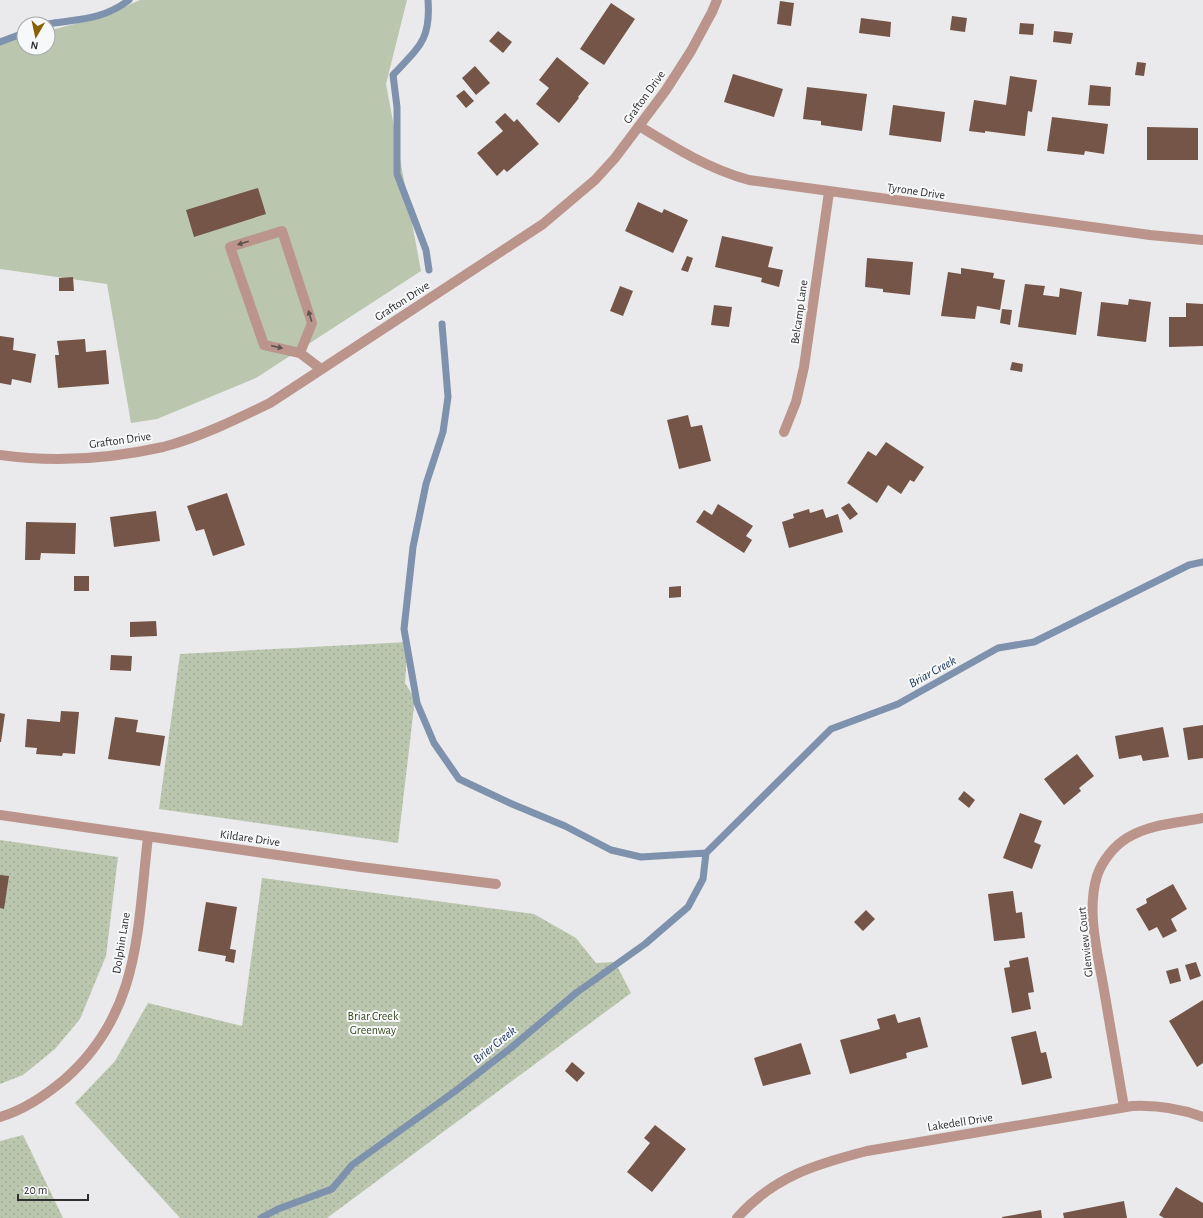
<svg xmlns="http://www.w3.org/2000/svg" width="1203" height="1218" font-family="'Alegreya Sans',sans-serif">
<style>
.park{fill:url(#park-dots)}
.pitch{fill:#bac7ae}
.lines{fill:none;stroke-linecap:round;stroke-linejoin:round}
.stream{stroke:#7e91ad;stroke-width:7}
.building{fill:#755548}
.service{stroke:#bb958b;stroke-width:10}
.minor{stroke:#bb958b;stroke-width:10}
.oneway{fill:#60534f}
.labels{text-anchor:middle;stroke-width:4;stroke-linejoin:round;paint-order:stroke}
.street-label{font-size:12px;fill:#2f2f2f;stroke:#f7f8f9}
.park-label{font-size:12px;fill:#384e1e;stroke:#f7f8f9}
.water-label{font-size:13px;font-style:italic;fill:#19345a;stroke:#f7f8f9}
</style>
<defs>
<pattern id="park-dots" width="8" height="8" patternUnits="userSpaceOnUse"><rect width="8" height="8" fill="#bac7ae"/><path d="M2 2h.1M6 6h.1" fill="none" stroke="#a0ab96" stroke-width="1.8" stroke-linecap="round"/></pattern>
</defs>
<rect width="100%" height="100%" fill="#eaeaec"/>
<path class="park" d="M408 642 405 683 415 699 398 843 159 809 180 654Z
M0 840 118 857 106 956 80 1019 55 1049 23 1075 0 1084Z
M262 878 534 914 576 938 596 963 615 962 631 993 327 1218H180L75 1103 115 1061 148 1003 242 1026Z
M23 1135 63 1218H0V1141Z"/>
<path class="pitch" d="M140 0H407L386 84 421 271 256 378 157 419 131 423 107 284 0 269V44L24 37V48H48V31L104 16Z"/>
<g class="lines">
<path class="stream" d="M428 0C431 40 419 47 393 75L397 107V174L426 250 429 270
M48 24C79 19 103 20 129 0
M0 42 24 33
M442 324 448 397 443 432 426 484 413 547 404 629 417 703 434 743 459 779 512 804 565 826 611 850 641 857 706 853
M706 853 831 729 898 704 998 648 1034 642 1189 565 1203 562
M261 1218 278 1209 332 1189 352 1165 454 1092 512 1047 576 993 645 944 688 907 703 879 706 853"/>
</g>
<path class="building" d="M780 1 794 3 791 26 777 24Z
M611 3 635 19 604 65 580 49Z
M952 16 967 18 965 32 950 30Z
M861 18 891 22 890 37 859 33Z
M1020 23 1034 24 1033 35 1019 34Z
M498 31 512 42 503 53 489 41Z
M1054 31 1073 33 1071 44 1053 42Z
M557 57 589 83 578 97 579 98 559 123 536 104 549 88 539 80Z
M1137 62 1146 63 1144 76 1135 75Z
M475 66 490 83 476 95 462 78Z
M733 74 783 89 774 117 724 102Z
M1010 76 1037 80 1032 112 1028 111 1025 136 985 131V133L969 131 974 100 1006 105Z
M1090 85 1111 87 1110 106 1088 105Z
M807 87 867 94 862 131 821 125V121L803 119Z
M464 90 474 101 466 108 456 96Z
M893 105 945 112 941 142 889 135Z
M505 113 514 122 517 119 539 144 507 172 504 169 497 176 477 153 503 131 495 122Z
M1052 117 1108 124 1104 154 1085 151 1084 155 1047 151Z
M1147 127 1198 128V160H1147Z
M258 188 266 214 194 237 186 210Z
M638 202 662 213 664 209 688 220 673 253 625 231Z
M722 236 773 247 768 267 783 270 779 287 761 282 762 278 715 267Z
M687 256 693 258 688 272 681 270Z
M867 258 913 262 910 295 883 292V289L865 287Z
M961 268 994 273 993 278 1005 280 1000 310 977 306 975 319 941 316 948 272 961 274Z
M73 277 74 291H59V278Z
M1025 284 1045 286 1043 295 1059 297 1060 288 1082 292 1076 335 1018 327Z
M620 286 633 291 623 316 610 311Z
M1129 299 1151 302 1146 342 1097 336 1101 302 1128 305Z
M1186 303 1203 304V346L1169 347V317H1186Z
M714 305 732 307 729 327 711 325Z
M1002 309 1012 310 1010 325 1000 323Z
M0 336 14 338 13 350 36 354 31 383 12 379 11 385 0 383Z
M85 339 86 352 106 350 109 384 58 388 55 355H59L57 341Z
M1012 362 1023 364 1022 372 1010 370Z
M688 415 691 427 702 425 711 461 679 469 667 420Z
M886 442 924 467 914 482 910 480 901 494 888 485 877 503 847 483 868 451 876 456Z
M227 493 245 545 213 556 204 529 196 531 187 506Z
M849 503 858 514 850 520 841 508Z
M718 504 753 526 746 536 752 540 744 553 696 522 704 510 712 515Z
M809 509 810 513 823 509 826 518 838 514 843 532 789 548 782 522 794 518 793 514Z
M156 511 160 541 114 547 110 517Z
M26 522 76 523 75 554 41 553 40 560H25Z
M74 576H89V591H74Z
M681 586V597L669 598V587Z
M156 621 157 636 130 637V622Z
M111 655 132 656 131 671 110 670Z
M61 711 79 712 75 754 63 753 62 756 36 754 37 748 25 747 27 719 60 722Z
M0 713 5 714 1 742H0Z
M115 717 138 720 136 732 165 736 160 766 108 759Z
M1203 725V758L1188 760 1183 728Z
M1163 727 1169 757 1143 761 1141 755 1119 759 1115 736Z
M1077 754 1094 776 1079 788 1081 791 1064 805 1044 779Z
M964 791 975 800 969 808 958 799Z
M1020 813 1042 821 1034 842 1041 845 1032 869 1003 858Z
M0 875 9 876 4 909 0 908Z
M1173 884 1187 909 1171 919 1177 931 1163 938 1157 927 1149 931 1136 909 1147 903 1146 899Z
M1013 891 1016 913 1022 912 1025 938 994 941 988 894Z
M206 902 237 907 230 949 236 950 234 963 225 961 226 956 198 951Z
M866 910 875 919 863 931 854 922Z
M1028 957 1034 992 1028 993 1031 1009 1012 1013 1004 968 1010 967 1009 961Z
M1196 962 1201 976 1190 980 1185 965Z
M1178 968 1181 981 1170 984 1166 971Z
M1203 1000V1063L1197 1067 1169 1021Z
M895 1014 898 1023 920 1017 928 1047 906 1053 907 1058 850 1074 840 1040 880 1029 877 1019Z
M1036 1031 1041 1053 1046 1052 1052 1078 1022 1085 1011 1037Z
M801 1043 811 1074 763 1086 754 1058Z
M572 1062 585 1073 577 1082 565 1071Z
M655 1125 686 1149 652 1192 627 1172 650 1143 644 1138Z
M1176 1187 1203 1203V1218H1164L1159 1215Z
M1124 1201 1127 1218H1064L1063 1213Z
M1041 1210 1042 1218H1002V1217Z"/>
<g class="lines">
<path class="service" d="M300 353 312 323 282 231 230 247 264 345 300 353 321 369"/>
<path class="minor" d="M639 126C675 148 709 169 749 180L1150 235 1203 240
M784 432 796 402 804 367 829 192
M0 455C55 463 109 459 163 447 198 438 237 419 270 403L543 224 595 180 615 158 666 90 691 51 712 12 717 0
M0 815 361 867 496 884
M1124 1107C1117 1068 1111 1029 1104 990 1098 954 1086 912 1097 876 1102 861 1114 846 1127 838 1149 824 1178 823 1203 818
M0 1117C24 1110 46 1095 65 1079 141 1012 137 929 148 837
M737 1218C773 1177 816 1164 867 1151L1132 1106C1157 1105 1179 1108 1203 1117"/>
</g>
<defs><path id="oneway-solid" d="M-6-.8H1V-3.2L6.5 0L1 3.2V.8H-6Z"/></defs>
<g class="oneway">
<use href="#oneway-solid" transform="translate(243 243) rotate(163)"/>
<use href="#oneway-solid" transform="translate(310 316) rotate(-107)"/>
<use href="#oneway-solid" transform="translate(277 347) rotate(13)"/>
</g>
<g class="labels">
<g class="street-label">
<text transform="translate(644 97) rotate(-54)" y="4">Grafton Drive</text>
<text transform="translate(916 191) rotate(8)" y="4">Tyrone Drive</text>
<text transform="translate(402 301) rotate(-33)" y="4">Grafton Drive</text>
<text transform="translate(799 312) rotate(-82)" y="4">Belcamp Lane</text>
<text transform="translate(120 440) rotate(-8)" y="4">Grafton Drive</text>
<text transform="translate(250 838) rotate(8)" y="4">Kildare Drive</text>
<text transform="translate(1085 942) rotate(-96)" y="4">Glenview Court</text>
<text transform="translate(121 943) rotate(-81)" y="4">Dolphin Lane</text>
<text transform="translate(960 1122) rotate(-9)" y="4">Lakedell Drive</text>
</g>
<g class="park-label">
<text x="373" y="1020">Briar Creek<tspan x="373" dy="14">Greenway</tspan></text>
</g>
<g class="water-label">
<text transform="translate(932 671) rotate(-29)" y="5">Briar Creek</text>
<text transform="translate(494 1044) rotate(-39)" y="5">Brier Creek</text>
</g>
</g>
<g transform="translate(36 36) rotate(189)"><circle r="19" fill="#f7f8f9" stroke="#a7a8a8"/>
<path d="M0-3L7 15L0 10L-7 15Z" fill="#896100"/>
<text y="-6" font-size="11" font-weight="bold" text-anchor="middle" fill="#2f2f2f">N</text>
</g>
<path d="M18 1194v6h70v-6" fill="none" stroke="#2f2f2f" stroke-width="2"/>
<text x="24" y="1194" font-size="12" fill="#2f2f2f" stroke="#f7f8f9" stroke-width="3" paint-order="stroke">20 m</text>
</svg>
